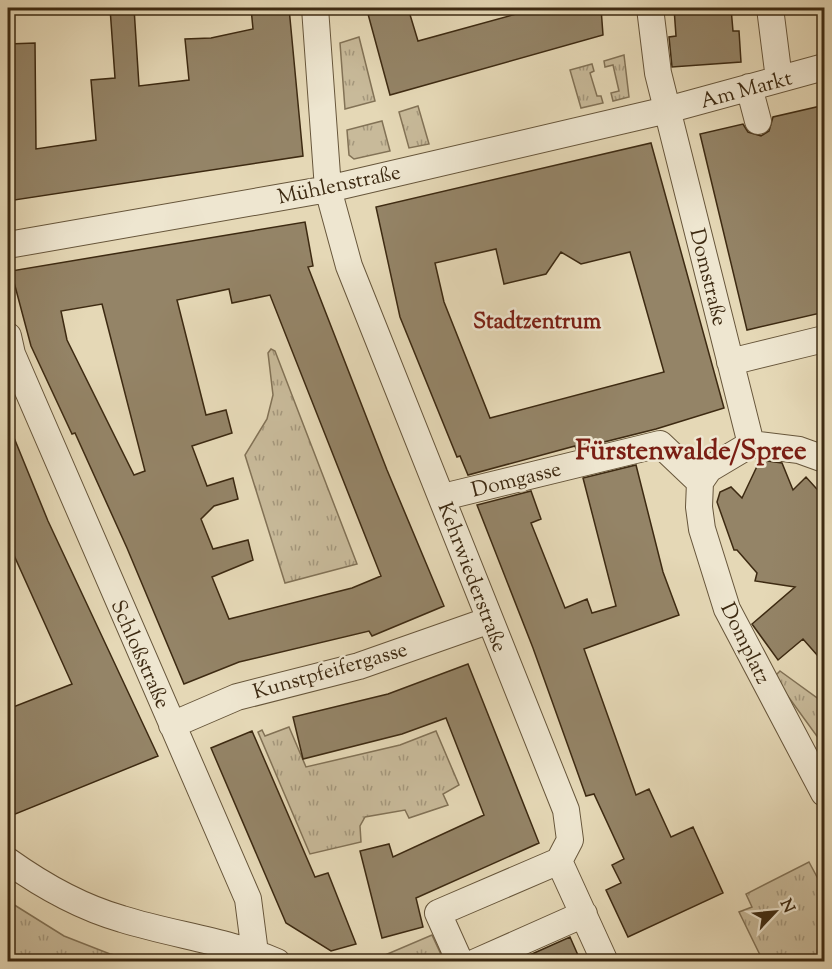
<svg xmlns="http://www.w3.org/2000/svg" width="832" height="969" font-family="'Sorts Mill Goudy',serif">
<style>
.grass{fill:url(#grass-tufts);stroke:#827256;stroke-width:1.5}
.building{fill:#948467;stroke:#3d2a12;stroke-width:1.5;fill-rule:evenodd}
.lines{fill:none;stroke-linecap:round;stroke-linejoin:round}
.minor-casing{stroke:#67563b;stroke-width:28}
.minor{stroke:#eee6d0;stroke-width:26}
.labels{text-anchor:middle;stroke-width:5;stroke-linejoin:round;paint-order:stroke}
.street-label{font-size:21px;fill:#3d2a12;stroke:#eee6d0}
.neighbourhood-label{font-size:22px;font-weight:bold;fill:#7a1f14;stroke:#eee6d0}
.district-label{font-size:27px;font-weight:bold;fill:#7a1f14;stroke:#eee6d0}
</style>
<defs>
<pattern id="grass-tufts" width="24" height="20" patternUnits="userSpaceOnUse" patternTransform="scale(1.5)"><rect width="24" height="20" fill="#c8ba9a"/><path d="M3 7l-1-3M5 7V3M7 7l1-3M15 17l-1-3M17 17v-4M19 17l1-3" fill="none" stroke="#a4977c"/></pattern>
</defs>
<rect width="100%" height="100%" fill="#e5d8b6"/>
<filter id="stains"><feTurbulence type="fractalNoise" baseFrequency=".00333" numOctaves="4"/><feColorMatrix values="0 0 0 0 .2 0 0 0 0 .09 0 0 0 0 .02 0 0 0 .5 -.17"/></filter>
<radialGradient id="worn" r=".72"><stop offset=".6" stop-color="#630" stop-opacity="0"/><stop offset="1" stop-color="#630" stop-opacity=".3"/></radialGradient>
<path class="grass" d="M359 37 375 101 345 109 340 43Z
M624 55 629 97 613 101 611 93 619 91 613 65 605 67 604 61Z
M592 64 594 71 590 73 597 96H601L603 103 581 108 570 70Z
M418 106 429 144 409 148 399 112Z
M382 121 390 151 354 159 349 155 347 130Z
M271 349 275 351 357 564 285 583 245 455 267 419 273 395 268 353Z
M780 671 824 703V746L774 677Z
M289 727 306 767 400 745 436 731 459 785 443 794 448 805 409 818 405 810 365 817 360 826 361 842 310 854 258 732 262 730 265 736Z
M809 862 824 890V961H785L781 954 763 961 739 912 752 907 746 894Z
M8 901 64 936 110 954 145 961H8Z
M432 935 444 961H371Z"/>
<path class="building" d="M110 8H134L139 86 189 80 185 39 211 38 253 29 251 8H289L303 156 8 201V44L35 43 36 149 96 140 91 80 115 78Z
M371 8H408L418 41 538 8H601L603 35 390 95 368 14H371Z
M674 8H731L733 31H739L741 62 672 67 669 37 676 36Z
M825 105V312L747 330 700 134 743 124 748 132 761 136 769 131 773 117Z
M651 143 724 408 656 429 576 449 575 446 468 475 460 456 457 457 400 317 376 207ZM496 249 504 284 546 274 561 252 581 264 630 252 664 372 490 418 444 302 435 263Z
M305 222 313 266 308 267 387 470 444 606 372 636 369 631 239 662 184 684 127 548 75 433 72 434 31 346 11 271ZM229 289 232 303 270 295 381 576 352 588 229 619 212 577 253 560 248 540 213 549 201 519 214 506 238 499 233 478 207 486 192 446 232 433 226 410 206 415 177 300ZM102 304 145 471 134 475 67 340 61 311Z
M8 423 48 521 158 756 8 817V709L72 684 8 542Z
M760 460 782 463 793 490 806 477 825 498V664L803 639 778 660 752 624 795 587 755 581 757 573 737 550H734L717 502 720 492 731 487 742 498Z
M636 465 663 572 679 615 584 649 636 795 649 789 671 837 693 827 723 893 628 937 606 890 621 883 612 865 624 859 594 794 586 796 533 648 477 505 531 491 541 519 531 523 565 608 587 599 592 613 616 606 583 478Z
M468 664 539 843 416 898 423 927 382 938 360 851 389 844 393 857 484 815 446 718 402 734 303 759 293 717 388 694Z
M252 731 315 877 328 873 356 944 331 951 286 923 211 748Z
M570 937 581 962H514Z"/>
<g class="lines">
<defs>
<path id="minor" d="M315 8 328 189 349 266 566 810 570 840 559 861
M650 8 658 73 751 444
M770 8 779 79
M749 87 758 121
M8 245 328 189 667 110 824 67
M8 336 12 354 248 899 255 953
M730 362 824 339
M824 459 799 450 751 444 709 469 700 482 699 507 702 529 727 609 824 793
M443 497 660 444 700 482
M172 725 237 697 359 666 490 620
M8 861C43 886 80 907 122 919 173 935 228 941 277 962
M559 861 605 962
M460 962 438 913 559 861
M476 962 584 914"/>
</defs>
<use href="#minor" class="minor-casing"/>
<use href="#minor" class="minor"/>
</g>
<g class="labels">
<g class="street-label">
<text transform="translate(746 89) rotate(-15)" y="7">Am Markt</text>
<text transform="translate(339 184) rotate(-12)" y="7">Mühlenstraße</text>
<text transform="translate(709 277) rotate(76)" y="7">Domstraße</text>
<text transform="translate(516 479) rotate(-14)" y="7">Domgasse</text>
<text transform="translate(473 577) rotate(69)" y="7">Kehrwiederstraße</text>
<text transform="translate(746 643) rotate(64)" y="7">Domplatz</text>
<text transform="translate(141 654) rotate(66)" y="7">Schloßstraße</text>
<text transform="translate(330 670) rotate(-16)" y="7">Kunstpfeifergasse</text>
</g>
<g class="neighbourhood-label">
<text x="537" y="328">Stadtzentrum</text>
</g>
<g class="district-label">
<text x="691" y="459">Fürstenwalde/Spree</text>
</g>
</g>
<rect width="832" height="969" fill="none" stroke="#e5d8b6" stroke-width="30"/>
<rect x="9" y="9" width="814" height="951" fill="none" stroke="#3d2a12" stroke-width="3"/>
<rect x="15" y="15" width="802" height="939" fill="none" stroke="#3d2a12" stroke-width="1.5"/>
<g transform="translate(775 912) rotate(64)" stroke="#eee6d0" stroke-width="4.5" paint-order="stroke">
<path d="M0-4.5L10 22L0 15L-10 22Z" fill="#3d2a12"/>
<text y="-9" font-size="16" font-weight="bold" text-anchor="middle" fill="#3d2a12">N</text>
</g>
<rect width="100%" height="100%" filter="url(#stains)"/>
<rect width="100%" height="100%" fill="url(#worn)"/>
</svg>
